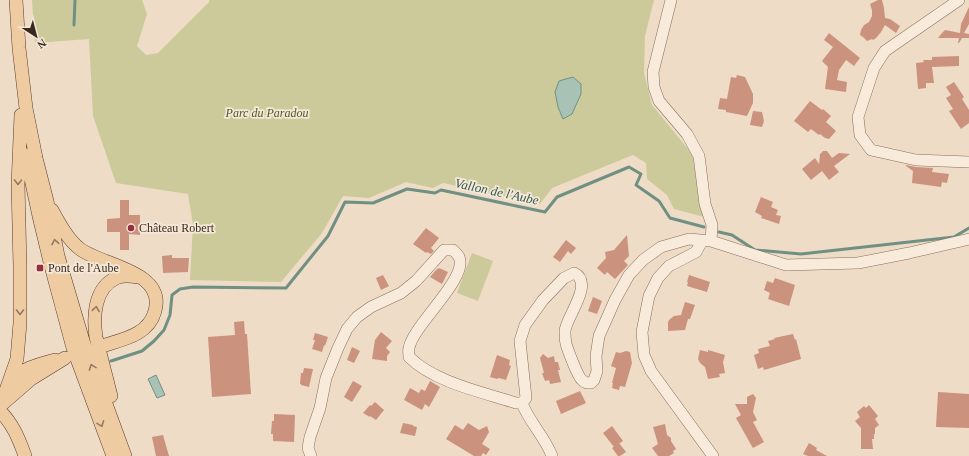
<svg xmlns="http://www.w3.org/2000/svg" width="969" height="456" font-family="Georgia,serif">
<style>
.green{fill:#ccca9b}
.water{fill:#a8c2b6;stroke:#6f9083}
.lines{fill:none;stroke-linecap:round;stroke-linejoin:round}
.stream{stroke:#6f9083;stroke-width:3}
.building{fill:#cb927e}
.minor-casing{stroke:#896e5d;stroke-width:12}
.major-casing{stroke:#573d31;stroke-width:14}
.minor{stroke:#f8ebdb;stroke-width:11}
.major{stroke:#efcba1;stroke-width:13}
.oneway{stroke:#947a60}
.poi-dot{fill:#972e3f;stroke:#f5e8d7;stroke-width:1.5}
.labels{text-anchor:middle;stroke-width:3.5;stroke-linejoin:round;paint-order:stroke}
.park-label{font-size:12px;font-style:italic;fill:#515627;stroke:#f5e8d7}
.poi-label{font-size:12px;fill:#3a2920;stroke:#f5e8d7;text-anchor:start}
.water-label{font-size:13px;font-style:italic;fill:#305950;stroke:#f5e8d7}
</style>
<rect width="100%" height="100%" fill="#eedcc7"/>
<path class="green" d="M32 0H142L147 14 137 46 146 55 158 53 209 2V0H654L645 36 644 73 652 105 692 154 704 217 674 209 667 195 647 179 646 163 633 155 552 188 540 204 443 183 433 188 406 182 369 198 343 196 322 233 281 282 190 280 193 225 188 194 116 183 93 116 89 39 35 43Z
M472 253 493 261 478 301 457 293Z"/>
<path class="water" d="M573 77 581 84V94L572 114 563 119 558 107 555 92 559 81Z
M156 375 165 395 157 398 148 379Z"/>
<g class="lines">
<path class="stream" d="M74 25 75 0
M719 232 732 235 755 250 801 254 954 237 969 228
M111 361 142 351 154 341 164 330 170 315 172 295 180 289 193 287 286 288 328 236 345 202 373 203 407 189 435 193 441 190 545 212 557 197 629 167 641 174 636 185 659 201 670 218 704 227"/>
</g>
<path class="building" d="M878 0H882L884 8 885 18 890 19 900 26 896 33 885 25 881 32 876 38 873 40 872 39 867 41 863 37 860 35 861 30 864 25 869 22 872 16V10L870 4Z
M969 7V24L964 33 969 34V38H962L959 43H958L959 38H938L942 33 945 30 960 33 961 24Z
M829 33 860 58 854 66 846 60 839 70 837 80 847 82 846 92 825 89 828 67 822 61 833 47 824 40Z
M959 56V66L932 67 934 83H926V88L918 89 916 63 924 62 923 60H932V57Z
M737 75 745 77 753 94V103L747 116 726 112V110L718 109 720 98 727 99 731 77 736 78Z
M954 82 964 97 962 99 969 110V123L961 129 949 111 953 109 946 98 951 95 946 87Z
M810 101 822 110 823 109 831 116 826 122 836 131 829 139 825 138 820 134 819 135 811 129 808 132 794 121Z
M753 111 762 112 764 121 762 127 750 125Z
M823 151H827L832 158 839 153 850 154 834 166 839 172 829 180 822 171 811 180 802 169 815 158 819 164 820 154Z
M906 165 916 167 933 168 932 172 949 174 947 183 942 182 941 187 912 183 913 171 906 166Z
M761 197 773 202 771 207 778 210 776 215 781 216 779 224 761 218 762 216 755 212Z
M120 200H129V215H140V235L129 234V250H120V232H107V219L120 218Z
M426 228 439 238 431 248 434 251 431 254 427 252 426 253 413 244Z
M627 235 629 256 624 261 628 265 615 279 607 272 605 275 597 268 606 258 605 252 614 250Z
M566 240 576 248 571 254 568 251 560 262 553 257Z
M172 255V258H189L188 272 163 273 162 256Z
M439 268 448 272 442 284 430 277 436 270Z
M383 275 389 286 381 290 376 278Z
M689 275 710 282 707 292 687 286 688 282H687Z
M775 278 795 285 789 306 768 299 770 293 764 290 767 281 773 283Z
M593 297 602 301 597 314 588 311Z
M685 302 695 305 690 319H688L685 330 668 331V322L669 320 674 316 681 315Z
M244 321 245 334H247L251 394 212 397 208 337 235 335 234 322Z
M381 332 392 341 386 348 390 352 387 356V361L372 359 375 340Z
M315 333 328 337 325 346 324 345 322 352 312 349 315 340H313Z
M793 334 795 340 796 339 801 359 764 370 763 367 758 369 754 355 759 353 758 349 770 346 768 341 775 339 774 338Z
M352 347 360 351 354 363 347 360Z
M700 350 708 352V350L725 355 723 362 725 373 719 374 720 377 708 379 705 367 700 363 698 359Z
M626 351 630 352 632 363 625 387 620 386 619 390 612 388 613 383H612L616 368 611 366 616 352 620 353Z
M543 354 548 358 554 356 555 362H558L560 370H558L561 382 550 384 549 380 545 381 542 373H544L540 358Z
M497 355 510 360 509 365 511 366 506 380 499 378 497 379 490 377Z
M304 368 313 369 309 387 301 385V384H300L301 373H303Z
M353 381 362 386 352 402 344 397Z
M430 381 440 387 429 407 425 404 422 410 404 400 410 388 419 393 421 389 425 391Z
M580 391 586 403 561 414 556 401Z
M938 392 969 394V428L936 427Z
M753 394 756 398 753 412 757 420 753 422 764 442 753 448 750 443 736 418 741 415 735 404H747V397Z
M375 402 384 410 376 420 370 416V417L363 413 370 405 371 406Z
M869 405 878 416 875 419 879 425 875 428V434H874V439H872L873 449H861V428L855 421 860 417 857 412 864 406 866 408Z
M274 414 295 415 294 442 273 441V434H271L272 421H274Z
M403 423 413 425V426L417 427 415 436 400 433Z
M468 423 479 430 487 426 489 432 482 444 490 449 486 455 483 453 481 456H474L446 439 455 425 463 430Z
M665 424 667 435 671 438V441L676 449 673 451 674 453 669 456H658L652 448 658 444 653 427Z
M612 426 623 441 614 447 603 433Z
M163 435 169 456H156L152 437Z
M619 443 626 452 620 456H618L612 448Z
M809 443 817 448 816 450 827 456H808L803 454Z"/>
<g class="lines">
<defs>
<path id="minor" d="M671 0 653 72 654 87 659 101 687 134 699 156 705 204 712 225 711 241
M959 0 885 51 874 68 858 117 860 135 871 150 916 160 969 162
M702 241 696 252 669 266 658 278 649 296 642 332 644 355 651 371 713 456
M522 403 526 398 520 341 525 325 543 300 564 278 574 273C595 283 566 317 565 331 565 336 565 342 567 347 569 353 578 377 582 380 585 383 587 383 591 383L594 380 597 371 596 356 599 336 615 300 629 275 643 260 661 247 689 239 711 241 786 265 858 263 909 253 969 239
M522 403C529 422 545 437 552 456
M311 456 308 448 310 437 320 408 326 378 338 348 347 329 357 317 371 307 401 293 416 281 444 250H453C455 252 458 255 459 257 469 278 413 325 409 348 408 350 409 354 409 357 434 382 482 392 516 403H522"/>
<path id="major" d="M16 0 19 48 26 108 36 158 47 201 58 256 84 344 125 456
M26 155 39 216 51 266 73 348 113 456
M52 210C59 223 68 240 80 249 103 266 166 271 155 311 149 334 125 339 105 345
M9 382C24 368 36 365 55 360
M111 396 96 337C93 317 94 288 116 278 123 275 131 276 138 277
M0 399 5 393 17 359 20 323V266L18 184 21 115
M1 405 31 379 65 358
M0 411C13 424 19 439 25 456"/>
</defs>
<use href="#minor" class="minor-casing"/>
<use href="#major" class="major-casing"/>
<use href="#minor" class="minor"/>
<use href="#major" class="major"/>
</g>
<defs><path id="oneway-chevron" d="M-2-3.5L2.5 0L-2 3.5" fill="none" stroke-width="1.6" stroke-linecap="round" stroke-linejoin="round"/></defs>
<g class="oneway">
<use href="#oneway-chevron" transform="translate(18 182) rotate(91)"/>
<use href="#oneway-chevron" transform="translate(55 242) rotate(-101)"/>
<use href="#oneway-chevron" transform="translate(96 309) rotate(-81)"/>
<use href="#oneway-chevron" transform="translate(20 312) rotate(90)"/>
<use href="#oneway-chevron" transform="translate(92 367) rotate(-110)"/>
<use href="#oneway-chevron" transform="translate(101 424) rotate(69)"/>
</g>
<g class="poi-dot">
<circle cx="131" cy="228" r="4"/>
<rect x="36" y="264" width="8" height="8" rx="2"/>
</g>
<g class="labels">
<g class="park-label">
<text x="267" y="117">Parc du Paradou</text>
</g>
<g class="poi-label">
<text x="139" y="232">Château Robert</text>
<text x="48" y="272">Pont de l'Aube</text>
</g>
<g class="water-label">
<text transform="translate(497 191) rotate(12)" y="5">Vallon de l'Aube</text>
</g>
</g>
<g transform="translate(36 36) rotate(144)" stroke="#f5e8d7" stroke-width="3" paint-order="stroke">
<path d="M0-3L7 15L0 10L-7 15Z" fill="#3a2920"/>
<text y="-6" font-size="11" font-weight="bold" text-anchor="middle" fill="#3a2920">N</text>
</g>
</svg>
